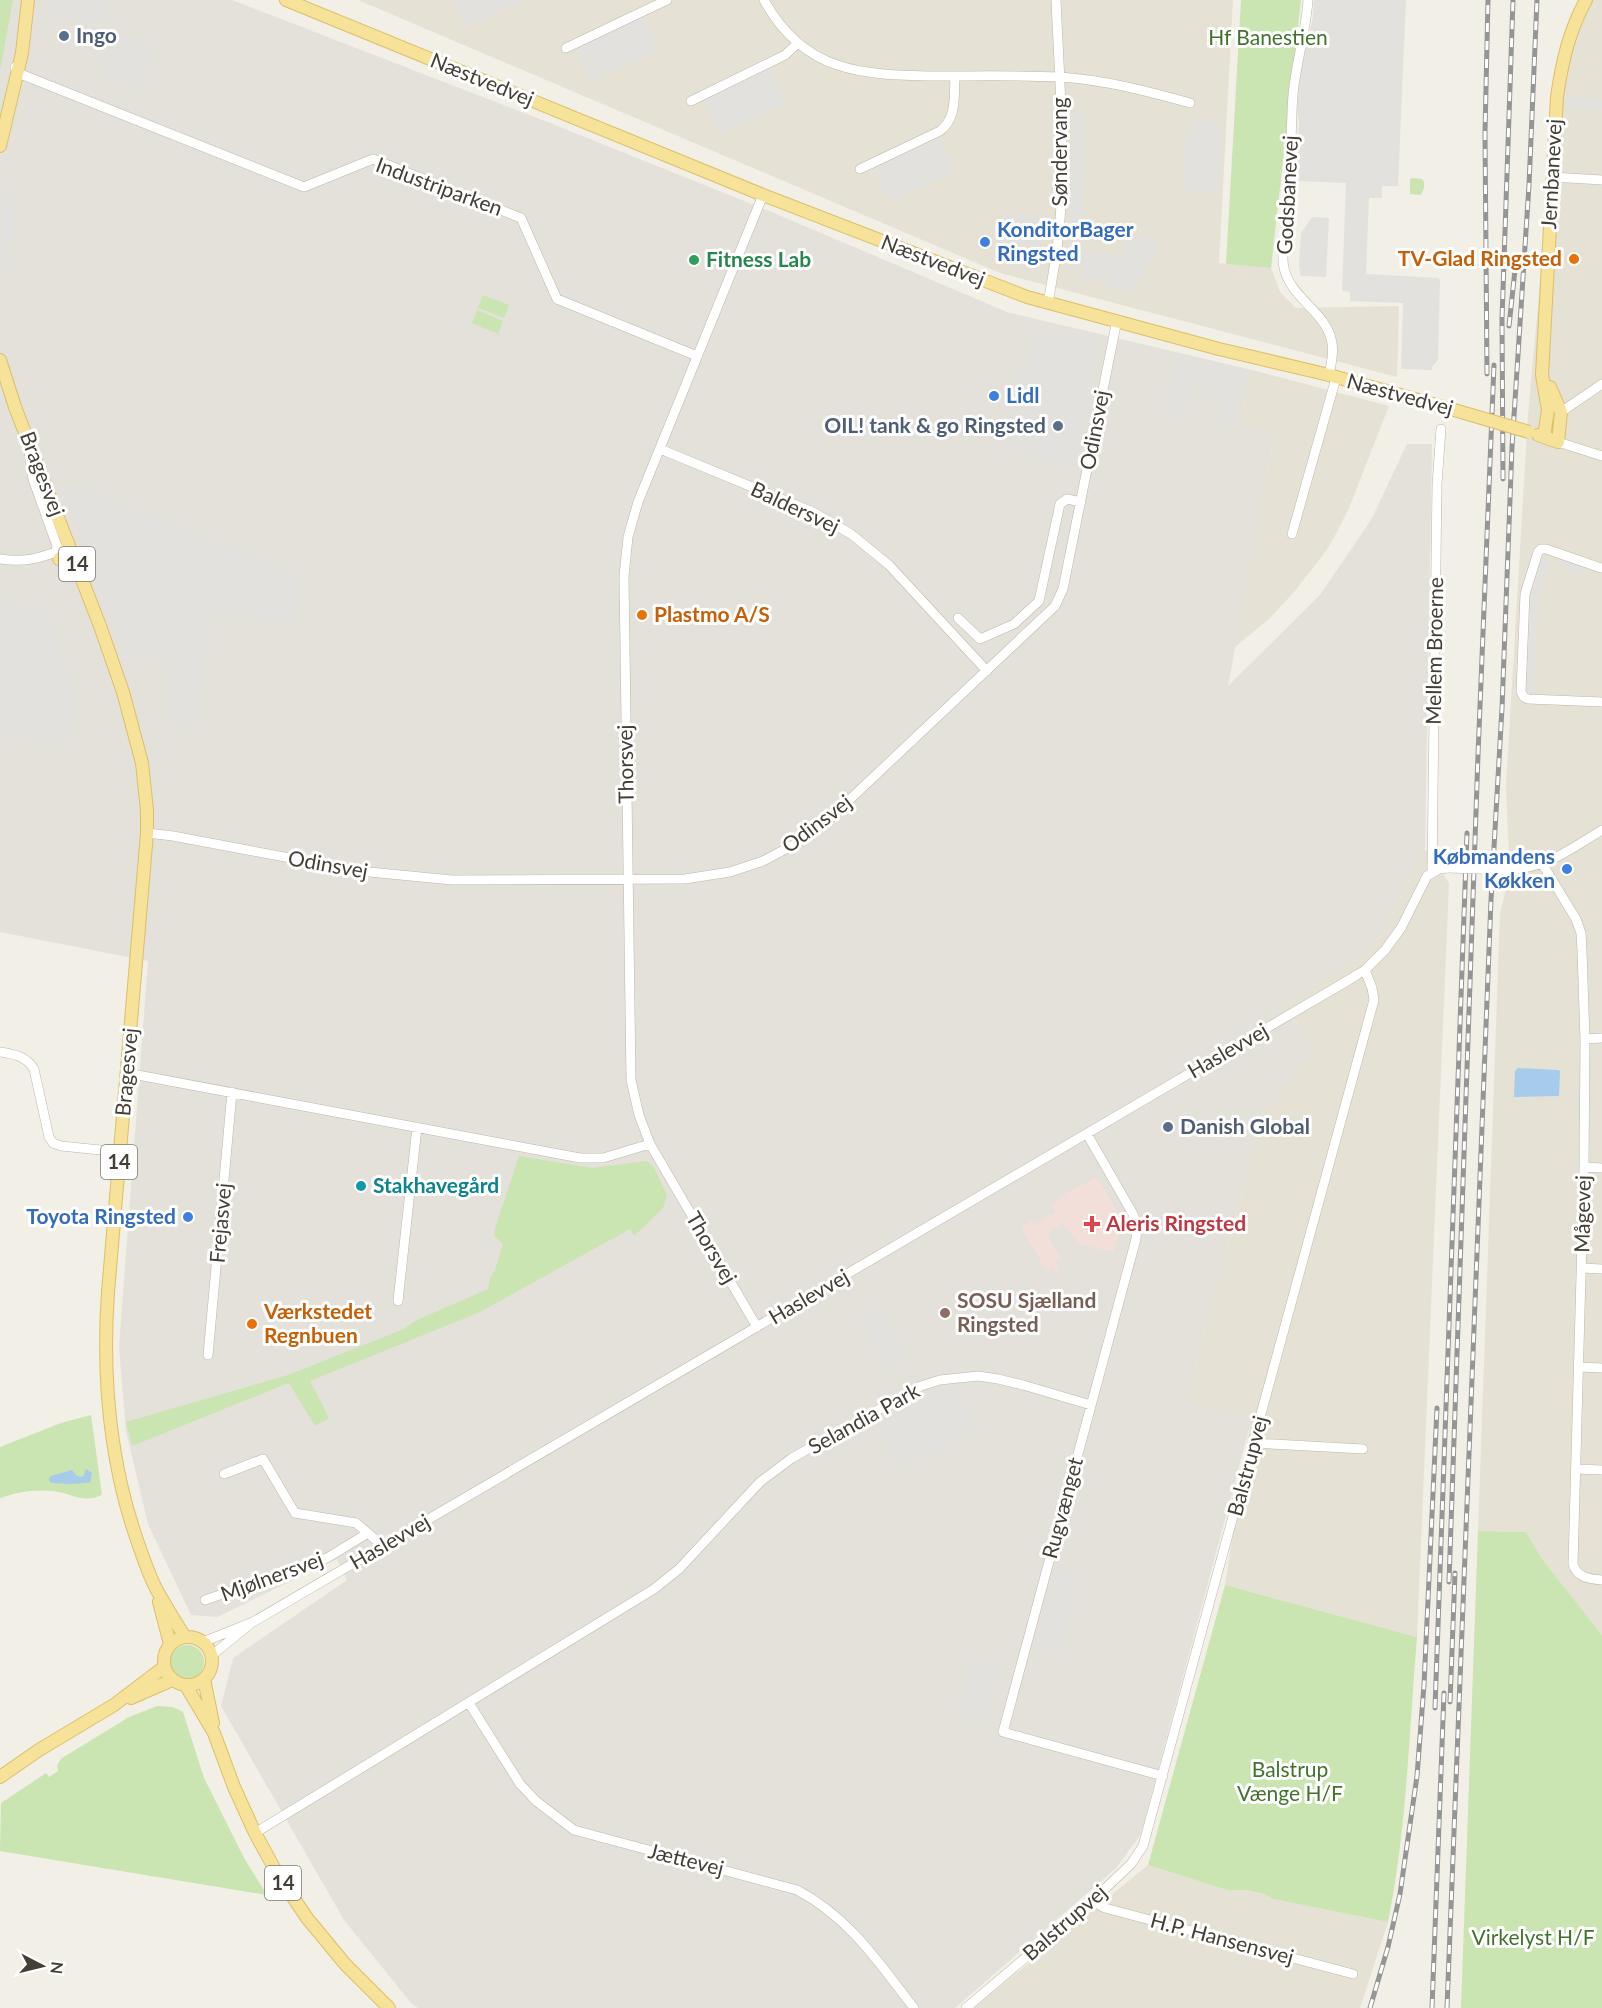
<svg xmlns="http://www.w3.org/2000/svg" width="1602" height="2008" font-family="Lato,sans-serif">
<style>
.residential{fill:#e5e1d5}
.industrial{fill:#e4e1db}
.medical{fill:#f2dfda}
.green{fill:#cae4b2}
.parking{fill:#e3e1de}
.water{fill:#a6cbeb}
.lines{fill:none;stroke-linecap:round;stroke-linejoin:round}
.minor-casing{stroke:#bdb7a9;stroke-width:10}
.major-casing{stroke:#dbbf6b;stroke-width:14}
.minor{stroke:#fff;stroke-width:9}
.major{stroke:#f7e29a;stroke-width:12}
.rail-casing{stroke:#959595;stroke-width:5}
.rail{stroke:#fff;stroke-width:3;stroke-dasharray:9;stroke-linecap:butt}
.minor-bridge-casing{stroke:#bdb7a9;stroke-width:10;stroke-linecap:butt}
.major-bridge-casing{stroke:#dbbf6b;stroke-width:14;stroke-linecap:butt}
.minor-bridge{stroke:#fff;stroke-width:9}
.major-bridge{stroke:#f7e29a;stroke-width:12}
.service-dot{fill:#5c6f8a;stroke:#fff;stroke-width:2}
.shop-dot{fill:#3f7fe0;stroke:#fff;stroke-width:2}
.food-dot{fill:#e8710a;stroke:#fff;stroke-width:2}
.leisure-dot{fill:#2e9e5b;stroke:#fff;stroke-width:2}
.culture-dot{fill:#0f9aa8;stroke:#fff;stroke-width:2}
.health-dot{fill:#e0444e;stroke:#fff;stroke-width:2}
.education-dot{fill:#8d6e63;stroke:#fff;stroke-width:2}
.labels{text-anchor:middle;stroke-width:6;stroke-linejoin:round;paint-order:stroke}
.shield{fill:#fff;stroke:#7c7972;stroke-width:1.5}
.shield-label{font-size:20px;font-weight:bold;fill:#443f36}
.service-label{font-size:21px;font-weight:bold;fill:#4e5e75;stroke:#fff;text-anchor:start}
.park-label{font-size:21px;fill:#43722d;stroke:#fff}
.street-label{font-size:21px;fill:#443f36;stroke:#fff}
.shop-label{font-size:21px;font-weight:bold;fill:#366cbe;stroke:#fff;text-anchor:start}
.food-label{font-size:21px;font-weight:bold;fill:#c56008;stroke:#fff;text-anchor:start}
.leisure-label{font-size:21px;font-weight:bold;fill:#27864d;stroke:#fff;text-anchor:start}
.culture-label{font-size:21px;font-weight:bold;fill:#0d838f;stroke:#fff;text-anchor:start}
.health-label{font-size:21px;font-weight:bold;fill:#be3a42;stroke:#fff;text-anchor:start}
.education-label{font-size:21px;font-weight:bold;fill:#785e54;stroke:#fff;text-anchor:start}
</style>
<rect width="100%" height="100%" fill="#f2efe6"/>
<path class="residential" d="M358 0H1233L1219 263 1271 268 1280 292 1296 308 1399 306 1397 377 1000 273Z
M1587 0H1602V1635L1542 1559 1526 1532 1478 1531 1500 913 1507 885 1509 858 1506 785 1528 415 1557 97Z
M1252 370 1389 406 1349 508 1329 547 1294 592 1269 619 1235 647 1274 436 1239 424Z
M1425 849 1449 883 1417 1637 1225 1585 1251 1418 1186 1401 1265 1105 1301 1027 1281 1005 1355 960 1382 935Z
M1148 1865 1227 1890H1247L1264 1894 1273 1899 1388 1922 1360 2008H974Z"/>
<path class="industrial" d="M0 0H232L540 119 774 213 1007 312 1252 370 1239 424 1274 436 1228 686 1320 595 1371 520 1407 444H1432L1425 849 1382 935 1355 960 1281 1005 1301 1027 1313 1051 1272 1105H1265L1186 1401 1252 1418 1141 1834 1116 1868 955 2008H418L411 2003 344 1920 221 1706 233 1658 347 1580 337 1559 217 1617 191 1615 148 1524 126 1431 119 1347 148 961 0 932Z"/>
<path class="medical" d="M1097 1177 1123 1221 1113 1252 1079 1244 1061 1222V1225L1047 1234 1061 1259 1055 1263 1060 1270 1055 1273 1053 1268 1047 1272 1021 1227 1031 1221 1034 1225 1055 1212 1051 1204 1066 1195 1065 1193Z"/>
<path class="green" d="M0 0H13L0 71Z
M1241 0H1301L1271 268 1226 264Z
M1412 178 1422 179 1424 182V188L1421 195 1410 194V179Z
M483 295 509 305 504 318 478 308Z
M477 310 503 321 498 334 472 323Z
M519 1156 592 1168 647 1161 654 1168 667 1195 663 1208 634 1236 630 1229 480 1312 310 1381 329 1418 315 1426 289 1383 132 1446 126 1422 288 1375 404 1329 415 1321 488 1289 490 1278 495 1270 503 1244 494 1236 495 1228Z
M91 1415 102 1495C81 1504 73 1493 52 1491 34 1489 17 1492 0 1498V1447L61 1423Z
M1478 1531 1526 1532 1542 1559 1602 1635V2008H1461Z
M1225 1585 1417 1637C1409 1732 1407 1828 1388 1922L1273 1899 1264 1894 1247 1890H1227L1148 1865Z
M170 1662a17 17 0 1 1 34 0a17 17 0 1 1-34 0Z
M157 1706 173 1707 183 1712 204 1778 244 1858 267 1895 0 1851 1 1803 46 1773 49 1777 58 1771 57 1765 62 1758 129 1717Z"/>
<path class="parking" d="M50 0H111L100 26 48 10Z
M452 0H526L465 29Z
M1314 0H1406L1398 186H1382V198H1369L1366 274 1438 278 1440 280 1438 360 1432 367V370L1401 369 1403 303 1350 301V292L1342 291 1346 183 1296 181 1299 122 1297 111 1300 74 1313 17Z
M641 12 659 50 591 81 574 44Z
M118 32 154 47 136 90 101 76Z
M769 64 787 103 720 134 702 95Z
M1568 95 1602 100V110L1566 108Z
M1072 113 1086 114 1082 253 1124 255 1125 236 1156 237V261H1145V278L1135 277V290L1108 289V282L1083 281V269L1067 268Z
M1199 118 1218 124 1222 132 1219 194 1183 191 1185 137Z
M939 137 955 172 888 202 872 168Z
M8 183 15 184 9 263 1 269 2 221Z
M1004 213 1045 216 1039 273 992 255 1003 229Z
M1312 217 1329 218 1326 277 1301 276 1299 267 1301 233Z
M1040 331 1099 341 1077 465 1003 450 1018 370 1027 371 1033 336Z
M1177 354 1247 370 1233 427 1217 423 1223 395 1192 388 1185 416 1163 411Z
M73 484 301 576 296 622 210 613 197 730 167 727 172 661 128 658 64 491Z
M1541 556 1551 559 1538 597 1535 694H1526L1528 594Z
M1561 559 1584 567 1581 576 1558 568Z
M0 599 45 607 76 700 67 747 0 735Z
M878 1305 909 1358 889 1370 857 1317Z
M955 1385 974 1418 971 1429 908 1466 904 1460 897 1464 878 1431 884 1427 880 1420 933 1391Z
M1054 1570 1079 1576 1058 1655 1033 1648Z
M972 1656 1001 1664 986 1724 958 1717Z"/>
<path class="water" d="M1518 1068 1558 1070 1560 1071 1559 1096 1514 1097 1515 1071Z
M86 1469 92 1473 90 1482C83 1484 56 1485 50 1482L49 1479 51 1476 72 1470 77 1476 83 1477Z"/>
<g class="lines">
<defs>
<path id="minor" d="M764 0C804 73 862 75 936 76 977 76 1019 75 1060 77 1105 80 1147 91 1190 103
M1308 0C1306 32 1296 62 1293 95 1290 133 1292 171 1289 209 1288 229 1280 247 1284 268 1291 299 1327 312 1332 343 1334 354 1331 365 1329 375
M566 48 667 0
M15 67 18 73 304 187 373 159 521 218 557 299 697 356
M691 101 785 55 798 43
M860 169 940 131C957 118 954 96 955 76
M1552 177 1602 180
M1048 303C1054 269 1060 236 1061 202 1064 135 1059 67 1056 0
M1561 412 1602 384
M1558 442 1602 456
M660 449 813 512 851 534 889 565 987 671
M29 451 33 479 57 546 56 552
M1292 534 1336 378
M0 559C26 563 40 558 64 549L70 552
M1601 568 1546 549H1541L1538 552 1525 594 1521 692 1524 697 1528 699 1602 702
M958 618 980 639 1014 624 1039 601 1060 504 1067 499 1081 502
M147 833 173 836 359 871 452 880 685 879 730 872 763 861 795 844 828 820 1055 606 1063 589 1117 320
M1543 865 1576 919 1581 933 1582 951 1585 1039 1584 1167 1573 1564C1577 1578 1590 1579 1602 1580
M1507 870C1546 869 1570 849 1602 830
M1432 872 1437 484 1441 429
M1585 1039 1602 1038
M0 1052C14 1054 26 1056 34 1069L49 1137 53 1143 61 1146 120 1152
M127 1073 580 1158H603L650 1144
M1087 1134 1133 1214 1137 1226 1136 1239 1003 1732 1163 1776
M1584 1167 1602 1168
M1582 1268 1602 1269
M398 1301 417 1127
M757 1327 650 1144 639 1115 631 1080 624 576 628 537 638 502 763 195
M208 1355 232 1092
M1579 1367 1602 1368
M1254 1443 1363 1449
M1576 1469 1602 1470
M224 1474 263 1459 295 1513 356 1523 383 1546
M205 1600 327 1558 368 1533
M203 1642 253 1622 1347 981 1365 970 1385 950 1401 928 1427 876 1439 869 1448 868
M211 1656 249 1625
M469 1703 520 1784 536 1801 574 1830 797 1890C850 1918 878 1962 914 2008
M255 1833 654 1589 679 1569 760 1482 792 1458 921 1386 940 1380 978 1376 998 1379 1023 1385 1091 1405
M1092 1901 1105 1908 1353 1974
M966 2008 1092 1901 1131 1864 1143 1846 1374 1000 1372 988 1365 970"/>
<path id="major" d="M286 0 763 195 1027 297 1219 349 1329 375 1461 412
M0 146 22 53 28 0
M0 360 15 407 100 626 123 692 142 763 147 810V833L108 1292C102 1378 109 1461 138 1543 144 1560 150 1579 159 1594 167 1608 176 1623 185 1637
M1538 435 1558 442 1561 412 1550 387
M1544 436 1548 410 1542 375 1557 97C1562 62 1569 31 1586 0
M59 559 66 553 68 542
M159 1602 170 1644
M164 1661a24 24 0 1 1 48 0a24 24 0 1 1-48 0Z
M204 1679 213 1723
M186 1686 214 1733 234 1787 255 1833 278 1875 307 1918 345 1964 389 2008
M131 1698 172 1680
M0 1777 39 1750 114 1705 164 1667"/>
</defs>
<use href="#minor" class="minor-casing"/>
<use href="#major" class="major-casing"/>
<use href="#minor" class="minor"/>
<use href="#major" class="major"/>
<defs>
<path id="rail" d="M1509 326 1515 270
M1487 374 1485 133 1488 0
M1503 479 1502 319 1513 0
M1449 1582 1478 755 1494 365
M1450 1702 1455 1573
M1435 1708 1467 833
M1370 2008 1388 1947 1400 1894 1417 1776 1424 1685 1437 1408
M1432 2008 1444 1693
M1447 2008 1491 900 1502 708 1512 447 1529 185 1537 0"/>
</defs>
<use href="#rail" class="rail-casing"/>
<use href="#rail" class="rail"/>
<defs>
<path id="minor-bridge" d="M1448 868 1507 870"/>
<path id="major-bridge" d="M1461 412 1529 432"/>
</defs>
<use href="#minor-bridge" class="minor-bridge-casing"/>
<use href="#major-bridge" class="major-bridge-casing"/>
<use href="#minor-bridge" class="minor-bridge"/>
<use href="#major-bridge" class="major-bridge"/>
</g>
<g class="service-dot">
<circle cx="64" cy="36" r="6"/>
<circle cx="1058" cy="426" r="6"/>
<circle cx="1168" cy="1127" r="6"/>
</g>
<g class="shop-dot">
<circle cx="985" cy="242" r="6"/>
<circle cx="994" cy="396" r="6"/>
<circle cx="1567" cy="869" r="6"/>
<circle cx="188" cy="1217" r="6"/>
</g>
<g class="food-dot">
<circle cx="1574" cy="259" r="6"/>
<circle cx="642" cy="615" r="6"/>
<circle cx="252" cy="1324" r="6"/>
</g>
<circle class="leisure-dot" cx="694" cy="260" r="6"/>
<circle class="culture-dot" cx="361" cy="1186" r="6"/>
<path class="health-dot" d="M1089 1215h6v6h6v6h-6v6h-6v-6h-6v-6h6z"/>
<circle class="education-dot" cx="945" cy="1313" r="6"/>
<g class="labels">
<g class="shield">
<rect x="59" y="547" width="36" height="34" rx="4.5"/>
<rect x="101" y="1145" width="36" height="34" rx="4.5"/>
<rect x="265" y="1866" width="36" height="34" rx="4.5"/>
</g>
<g class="shield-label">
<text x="77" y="571">14</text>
<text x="119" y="1169">14</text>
<text x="283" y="1890">14</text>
</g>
<g class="service-label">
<text x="76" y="43">Ingo</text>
<text x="1046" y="433" text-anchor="end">OIL! tank &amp; go Ringsted</text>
<text x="1180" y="1134">Danish Global</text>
</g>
<g class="park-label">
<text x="1268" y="45">Hf Banestien</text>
<text x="1290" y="1777">Balstrup<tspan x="1290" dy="24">Vænge H/F</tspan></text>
<text x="1533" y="1945">Virkelyst H/F</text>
</g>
<g class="street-label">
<text transform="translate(482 80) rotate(22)" y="7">Næstvedvej</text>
<text transform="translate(1060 152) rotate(-90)" y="7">Søndervang</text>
<text transform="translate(1552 174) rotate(-87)" y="7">Jernbanevej</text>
<text transform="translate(439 187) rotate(20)" y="7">Industriparken</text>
<text transform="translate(1288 195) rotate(-87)" y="7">Godsbanevej</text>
<text transform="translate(933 261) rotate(21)" y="7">Næstvedvej</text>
<text transform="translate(1400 395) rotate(15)" y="7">Næstvedvej</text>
<text transform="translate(1095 430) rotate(-79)" y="7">Odinsvej</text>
<text transform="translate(42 474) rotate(69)" y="7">Bragesvej</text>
<text transform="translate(795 508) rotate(25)" y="7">Baldersvej</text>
<text transform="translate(1435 651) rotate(-89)" y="7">Mellem Broerne</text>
<text transform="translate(626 764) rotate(-91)" y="7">Thorsvej</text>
<text transform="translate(817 824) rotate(-37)" y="7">Odinsvej</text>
<text transform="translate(328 865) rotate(10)" y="7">Odinsvej</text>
<text transform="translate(1228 1051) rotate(-30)" y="7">Haslevvej</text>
<text transform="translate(127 1072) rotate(-85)" y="7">Bragesvej</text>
<text transform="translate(1583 1214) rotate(-89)" y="7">Mågevej</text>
<text transform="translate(221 1223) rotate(-85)" y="7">Frejasvej</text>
<text transform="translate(711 1248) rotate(60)" y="7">Thorsvej</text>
<text transform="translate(809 1297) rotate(-30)" y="7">Haslevvej</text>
<text transform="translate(864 1419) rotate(-29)" y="7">Selandia Park</text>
<text transform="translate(1248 1466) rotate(-75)" y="7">Balstrupvej</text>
<text transform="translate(1063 1508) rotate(-75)" y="7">Rugvænget</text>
<text transform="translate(390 1542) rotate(-30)" y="7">Haslevvej</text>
<text transform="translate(272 1577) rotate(-20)" y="7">Mjølnersvej</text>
<text transform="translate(686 1860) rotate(14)" y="7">Jættevej</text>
<text transform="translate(1065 1923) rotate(-41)" y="7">Balstrupvej</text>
<text transform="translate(1222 1939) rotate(15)" y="7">H.P. Hansensvej</text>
</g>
<g class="shop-label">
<text x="997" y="237">KonditorBager<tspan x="997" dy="24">Ringsted</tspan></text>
<text x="1006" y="403">Lidl</text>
<text x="1555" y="864" text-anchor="end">Købmandens<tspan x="1555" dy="24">Køkken</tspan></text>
<text x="176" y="1224" text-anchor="end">Toyota Ringsted</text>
</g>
<g class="food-label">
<text x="1562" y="266" text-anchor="end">TV-Glad Ringsted</text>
<text x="654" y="622">Plastmo A/S</text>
<text x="264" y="1319">Værkstedet<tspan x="264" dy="24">Regnbuen</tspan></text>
</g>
<g class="leisure-label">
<text x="706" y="267">Fitness Lab</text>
</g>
<g class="culture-label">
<text x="373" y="1193">Stakhavegård</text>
</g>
<g class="health-label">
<text x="1106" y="1231">Aleris Ringsted</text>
</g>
<g class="education-label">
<text x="957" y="1308">SOSU Sjælland<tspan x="957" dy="24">Ringsted</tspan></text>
</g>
</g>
<g transform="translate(42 1966) rotate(97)" stroke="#ffffff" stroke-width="4.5" paint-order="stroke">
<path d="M0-4.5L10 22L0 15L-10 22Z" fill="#443f36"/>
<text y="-9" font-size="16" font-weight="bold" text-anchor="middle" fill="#443f36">N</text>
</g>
</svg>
